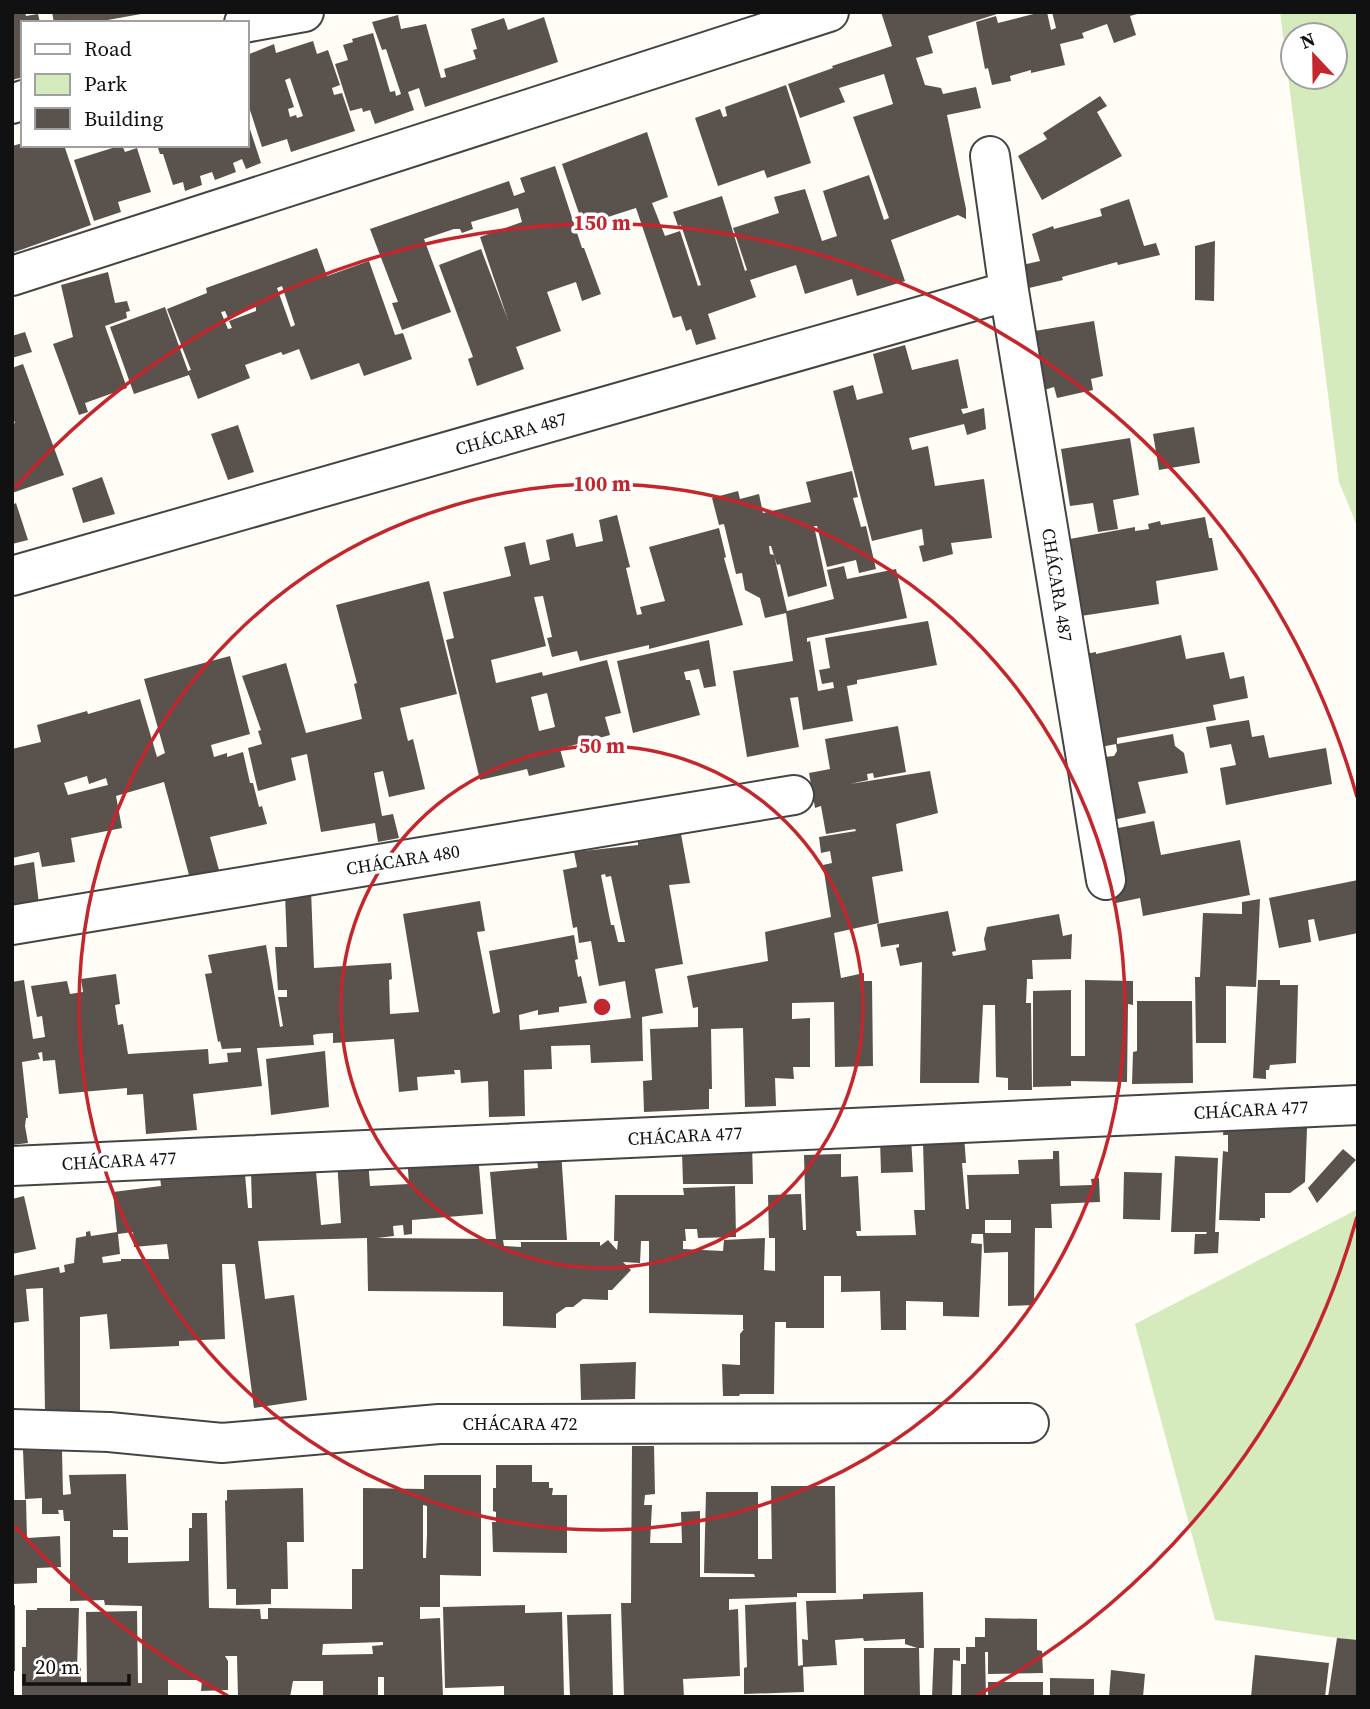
<svg xmlns="http://www.w3.org/2000/svg" width="1370" height="1709" font-family="'Source Serif 4',serif">
<style>
.green{fill:#d5ebbd;fill-rule:evenodd}
.building{fill:#5a524d;fill-rule:evenodd}
.lines{fill:none;stroke-linecap:round;stroke-linejoin:round}
.street-casing{stroke:#444;stroke-width:42}
.street{stroke:#fff;stroke-width:38}
.ring{fill:none;stroke:#c4262e;stroke-width:3.5}
.labels{text-anchor:middle;stroke-width:7;stroke-linejoin:round;paint-order:stroke}
.street-label{font-size:18px;fill:#111;stroke:#fff}
.centre{fill:#c4262e;stroke:#fff;stroke-width:3.5}
.ring-label{font-size:21px;text-anchor:middle;font-weight:bold;fill:#c4262e;stroke:#fff;stroke-width:7;stroke-linejoin:round;paint-order:stroke}
</style>
<rect width="100%" height="100%" fill="#fffdf5"/>
<path class="green" d="M1280 12H1358V528L1339 482ZM1293 35H1335V77H1293Z
M1358 1209V1641L1215 1620 1135 1324Z"/>
<path class="building" d="M12 12H25L26 16 38 14 40 23H23V77L12 80Z
M52 12H141V14L91 23H54Z
M881 12H1003L928 36 933 53 916 58 925 85 941 88 943 94 976 87 981 108 947 115 966 209V219L958 215 891 240 905 281 857 296 852 279 805 294 796 265 750 280 756 297 708 314 716 339 696 345 691 329 686 331 681 316 673 318 636 208 583 225 562 164 647 132 668 197 652 203 665 236 680 231 698 286 701 285 681 225 678 226 673 212 722 196 745 271 747 270 733 228 779 213 774 197 805 189 822 241 837 236 823 191 869 175 884 220 889 218 853 117 893 104 884 74 839 88 845 102 800 118 788 84 833 68 832 66 892 46Z
M1041 12H1047L1051 30 1056 28 1052 12 1141 13 1130 16 1136 35 1114 43 1107 24 1082 33 1084 38 1060 44 1065 65 1031 73V70L1010 76 1011 81 992 85 988 68 985 69 976 22 996 16 998 23Z
M398 15 401 29 426 24 441 78 446 77 444 69 476 59 473 50 477 49 471 29 504 18 508 30 544 17 558 62 425 107 419 88 408 92 414 110 375 124 370 110 363 112 362 108 350 111 335 64 348 60 343 45 353 42 352 39 373 33 390 92 395 91 396 96 401 94 386 49 382 50 372 22Z
M313 41 317 54 328 50 340 85 332 88 334 95 342 93 355 131 291 152 287 139 262 147 247 101V55L274 44 276 53ZM290 78 303 116 297 118 296 115 290 117 288 109 294 107 285 80Z
M786 85 811 163 767 178 764 170 718 186 695 118 720 109 723 117 727 116 725 107Z
M1100 96 1107 106 1097 112 1122 156 1042 200 1018 156 1047 139 1043 133Z
M247 120 261 163 246 169 242 159 233 163 236 172 215 180 212 172 200 176 202 185 185 191 183 182 173 185 163 154H160L157 145H247Z
M23 143V145H64L91 225 12 253V146Z
M122 145 125 152 137 148 151 192 118 202 121 212 94 221 74 160Z
M555 166 582 248H584L601 294 582 301 576 282 547 292 561 331 516 347 524 369 477 386 468 359 473 357 439 265 481 249 508 320 480 237 522 222 518 208 471 222 473 229 462 233 460 229H454L424 239 451 312 402 330 392 303 398 302 370 229 509 181 514 196 525 192 520 178Z
M1129 199 1144 246 1156 243 1160 255 1118 265 1117 262 1062 277 1063 280 1029 288 1022 265 1040 261 1032 234 1053 226 1054 229 1102 216 1100 209Z
M1215 241 1214 301 1195 300V246Z
M317 248 327 276 369 261 395 335 403 333 412 359 364 376 359 363 311 380 299 349 283 355 281 352 245 365 250 378 198 399 189 375 134 394 110 327 165 307 188 371 191 370 167 309 207 293 206 288ZM282 286 295 325 291 327 277 288ZM256 307V311L229 321 232 328 228 329 221 312 225 311 228 318Z
M108 272 115 303 127 301 130 311 126 312 127 318 105 326 127 388 85 403 88 412 79 415 53 344 73 337 61 285Z
M1094 321 1103 376 1091 379 1093 390 1057 398 1054 387 1044 390 1017 334Z
M25 332 32 352 12 358V336Z
M905 345 912 370 958 359 968 408 961 409 963 414 984 408 986 429 967 435 964 424 909 438 912 450 928 446 935 486 984 479 992 538 951 543 953 554 923 562 919 546 924 545 922 529 872 541 833 391 853 385 857 400 883 393 873 354Z
M23 364 64 475 12 493V424L15 423 12 416V368Z
M238 425 254 472 228 480 211 434Z
M1194 427 1200 463 1159 470 1153 434Z
M1130 438 1139 495 1113 500 1118 529 1098 532 1093 503 1070 506 1061 449Z
M852 471 858 497 853 498 861 527 866 526 876 569 859 573 856 560 827 567 817 526H814L827 586 788 597 780 564 777 565 771 546H769L770 554 774 555 787 611 834 599 827 570 844 566 847 579 896 569 907 618 807 638V642L810 641 818 691 834 688 833 682 822 684 819 670 830 668 825 638 928 621 937 665 857 680V684L847 686 853 721 803 730 798 697 790 698 799 747 747 757 733 671 793 661 786 613 765 618 760 598 745 590 742 573 736 574 724 524 719 525 712 498 738 491 740 499 759 494 763 513 811 502 806 482Z
M102 477 115 514 83 523 72 488Z
M16 503 28 540 12 544V505Z
M617 515 630 567 626 568 637 615 642 614 640 607 665 601 649 547 719 528 726 557 724 558 743 625 649 649V645L580 661 577 651 552 657 547 638 552 637 543 596 534 597 546 646 491 660 496 683 542 672 543 676 607 660 621 713 605 717 610 735 560 749 565 767 529 776 527 769 480 780 446 640 454 638 443 592 511 576 504 547 525 542 530 565 550 560 546 540 573 533 576 547 603 541 599 520ZM547 693 555 727 539 731 531 697Z
M1205 517 1209 538H1212L1218 570 1156 581 1159 604 1068 618 1048 543 1135 527V531L1149 529 1148 524 1160 521 1161 525Z
M429 581 457 694 400 708 408 741 413 739 425 789 389 797 383 771 374 773 382 816 393 814 399 838 378 842 375 823 321 832 307 754 291 758 296 780 258 791 248 748 262 744 258 731 261 730 242 676 286 663 306 733 362 719 354 684 357 683 336 605Z
M1181 635 1186 659 1224 652 1230 679 1244 676 1248 698 1213 705 1216 720 1117 738V744L1173 734 1175 746 1184 753 1188 773 1138 782 1146 813 1108 821 1104 757 1114 756 1117 751 1116 744 1091 749 1074 656 1096 652V654Z
M709 640 716 686 704 688 699 669 684 672 686 680H690L700 715 633 733 617 661Z
M230 656 250 734 211 745 214 757 227 753V757L243 752 250 783H253L259 807 262 806 267 824 210 837 219 870 189 875 164 782 116 796 122 828 71 838 75 862 42 867 39 852 12 858V749L41 742 37 725 87 711 88 714 140 699 157 757 165 753 144 679ZM87 776 89 784 106 778 108 785 68 795 64 783Z
M1249 720 1252 737 1264 735 1269 758 1326 748 1332 784 1226 805 1220 768 1236 765 1231 744 1210 748 1206 727Z
M898 726 906 772 874 778 873 773 867 774 868 780 850 784 930 771 938 813 896 824 903 871 872 877 879 923 834 933 841 978 864 973V981H872L873 1066 835 1067 834 1002 792 1003V1019L810 1018V1067H793L794 1079 775 1078 776 1106 745 1107 743 1028 711 1029 712 1089H709V1109L644 1112 643 1081 652 1080 650 1029 698 1027V1007L693 1008 687 976 768 961 765 932 831 917 823 865 832 863 830 851 821 853 819 837 856 831 855 829 826 834 821 806 815 808 809 773 830 769 825 739Z
M1154 821 1161 855 1240 840 1250 895 1143 916 1140 898 1116 903 1103 831Z
M681 834 690 883 669 885 683 964 655 969 663 1013 642 1017 643 1061 591 1063 590 1045 551 1046 552 1069 524 1070 525 1116 489 1117 488 1081 461 1083 460 1070H454L455 1074 417 1077 418 1090 399 1092 394 1039 333 1043V1033L317 1034 313 1035 314 1045 257 1048 262 1086 193 1094 197 1130 146 1134 143 1094 127 1095V1088L59 1094 55 1060 43 1061 42 1052 38 1053 40 1059 22 1062 28 1118H26L25 1126 28 1143 12 1145V982L24 980 33 1039 45 1037 42 1016 37 1017 31 986 67 981 70 994 83 992 81 979 116 974 120 1004 115 1005 118 1025 123 1024 128 1054 208 1049 209 1064 228 1062 227 1053 241 1052V1048L222 1049 220 1041 218 1042 205 974 212 973 208 955 266 945 280 1027 283 1026 278 997H287V990H278L275 947H287L285 893 311 890 314 968 391 963 392 979 389 980 390 1014 419 1012 403 914 480 901 485 931 477 932 493 1014 500 1012 489 951 574 935 578 959 575 960 578 977 581 976 587 1003 559 1007V1012L538 1015V1010L519 1015 520 1030 631 1018 625 981 599 986 591 941 579 943 577 927 573 928 563 870 577 867 574 852 638 845V842ZM605 874 606 877 611 876 625 942H618L614 925H611L601 875Z
M34 862 39 904 12 909V866Z
M1358 880V933L1319 941 1314 919 1308 920 1311 942 1279 948 1269 898Z
M1260 899 1256 987 1226 986V1043H1196L1195 977H1200L1203 913 1242 914V902Z
M948 911 956 951 952 952 953 956 986 950 984 939 987 927 1059 914 1063 936 1072 934 1071 959 1032 960 1033 979H1027L1026 1003H1031L1032 1090H1008V1078L996 1077 995 1005H983L979 1083H920L922 962 900 966 896 948 899 947V944L881 947 877 924Z
M1085 980 1133 981V1005L1128 1004 1127 1082 1071 1081V1086L1033 1087V991L1071 990V1056H1085Z
M1258 980H1280V985H1298L1296 1063 1270 1065 1269 1070H1266V1079L1253 1078Z
M1137 1001H1192L1193 1083 1132 1084 1133 1052 1137 1051Z
M325 1051 329 1107 271 1115 266 1059Z
M1224 1126 1307 1128 1305 1182 1290 1193H1265V1218H1260V1221L1219 1220 1223 1151 1228 1152V1135H1223Z
M964 1135 966 1163H962L966 1209H969L967 1175 1019 1174 1018 1160 1053 1159V1151H1059L1060 1186 1092 1185 1091 1179 1099 1178 1100 1202 1051 1204 1052 1228H1035L1034 1305 1008 1306V1252L984 1253 983 1234H972L971 1243 982 1244 979 1317 943 1316V1302L906 1301V1330H881L880 1291 841 1292V1276H824V1328H786V1322H775L774 1394H740L739 1396H723L722 1364 740 1365V1334L744 1329H743V1315L649 1313V1241H641L640 1263 623 1262 631 1270 612 1290H608V1300L583 1299 573 1307H566L556 1314V1328L503 1326V1292L368 1291 367 1238 258 1241 265 1299 294 1295 307 1400 254 1408 235 1264H222L225 1339 179 1341V1346L110 1349 107 1314 80 1317V1412L45 1411 43 1288 26 1289 29 1321 12 1323V1276L59 1267 60 1273 65 1272 64 1265 74 1263 76 1238 86 1236V1232L90 1231 91 1236 117 1232 113 1192 161 1186 159 1167 244 1163 248 1208H252L251 1171 315 1161 321 1225 341 1223 337 1160 368 1159 370 1186 409 1184 407 1156 478 1154 483 1214 412 1220V1234L404 1235 403 1225 393 1226 394 1236 377 1238 496 1239 490 1172 538 1168 536 1152 561 1151 567 1240H503L504 1246 521 1247V1242H600V1246L608 1240 617 1250 618 1241H614L615 1195H684L683 1188 735 1186 736 1237 698 1238 697 1229H685L686 1241H683V1249L723 1251 724 1240 765 1238 764 1270 775 1271V1238H769L768 1195 801 1194 803 1230H806L804 1155 841 1154V1177L858 1176 861 1231H856L857 1236 916 1235 914 1210H925L923 1143ZM985 1220H1011V1233H985ZM133 1232 134 1247 167 1244 169 1259H121V1261L103 1263 102 1257 120 1254 118 1234Z
M911 1137 913 1172 881 1173 880 1139Z
M752 1142 753 1184H683L682 1152Z
M1343 1149 1356 1160 1317 1203 1308 1188Z
M1175 1156 1218 1158 1215 1232H1219L1218 1253 1194 1254 1195 1234H1206L1207 1232H1171Z
M1124 1172 1162 1173 1160 1220 1123 1219Z
M24 1196 36 1249 12 1254V1199Z
M636 1362 635 1399 581 1400 580 1364Z
M632 1446H654L655 1494 645 1495 644 1505H652L650 1543H682L681 1512 700 1511V1577H755L754 1574 704 1573 706 1492H758V1559H772L771 1486H835L836 1593H797V1597L729 1599V1610L738 1609 740 1676 683 1679 684 1697H624L621 1603H631Z
M23 1450 62 1451 63 1495 71 1494 69 1475 126 1474 128 1530H113V1537H128V1563L189 1561V1528H192V1513H207L209 1608 260 1609 261 1619H268V1608L352 1609V1569H363V1488L424 1489V1475H481V1576L440 1575V1607H420V1619L440 1618 443 1697H384V1677H378V1697H323V1681H293L290 1697H238L237 1656H225L228 1661V1690L201 1691 202 1680H168V1697H22V1647H26V1610H37V1608H79L77 1668H81V1684H87L86 1612 137 1611 138 1683H142V1606L105 1605 104 1600 70 1601V1521H64L63 1510H58L59 1514H42V1498L25 1499ZM423 1505 427 1506V1534L426 1558H423ZM383 1642V1645L372 1646 373 1654 322 1655 323 1644Z
M496 1465H532V1482H549V1488H553L552 1495H567V1553L493 1552 492 1522H496V1512L493 1511V1488H496Z
M303 1488 304 1542H287L288 1589H271V1604L236 1605V1589H227L225 1500 227 1501V1490Z
M12 1500H26L27 1538 60 1536 61 1567 37 1568V1583L12 1584Z
M923 1592 924 1648H919L920 1697H864V1648H917L905 1644V1639L864 1641 863 1638 835 1640 837 1665 803 1667 804 1692 744 1694V1668L747 1667 745 1605 796 1602 798 1666 803 1665 802 1639 808 1640 806 1601 863 1599V1594Z
M12 1605H15V1671H12Z
M525 1605V1613L562 1612 564 1697H504V1686L445 1688 443 1607Z
M611 1614 613 1697H570L567 1615Z
M985 1618 1037 1619V1650L1042 1651 1043 1673 988 1674V1652H985L986 1697H961V1664H966V1647H975V1637H985Z
M1337 1638 1358 1640V1697H1328Z
M934 1648H960V1661L953 1660 952 1697H932Z
M1255 1655 1329 1663 1325 1697H1251Z
M1111 1670 1145 1674 1143 1697H1109Z
M1050 1678 1094 1679V1697H1050Z
M988 1682H1043V1697H988Z"/>
<g class="lines">
<defs>
<path id="street" d="M244 23 304 12
M12 104 23 100
M990 156 1009 291
M12 276 829 12
M12 576 1009 291 1106 880
M12 925 794 795
M12 1166 1358 1105
M12 1429 109 1432 222 1443 439 1424 1029 1423"/>
</defs>
<use href="#street" class="street-casing"/>
<use href="#street" class="street"/>
</g>
<g class="ring">
<circle cx="602" cy="1007" r="261"/>
<circle cx="602" cy="1007" r="523"/>
<path d="M1357 1217A784 784 0 0 1 976 1696M228 1696A784 784 0 0 1 15 1526M15 488A784 784 0 0 1 1357 797"/>
</g>
<g class="labels">
<g class="street-label">
<text transform="translate(511 434) rotate(-16)" y="6">CHÁCARA 487</text>
<text transform="translate(1057 585) rotate(81)" y="6">CHÁCARA 487</text>
<text transform="translate(403 860) rotate(-9)" y="6">CHÁCARA 480</text>
<text transform="translate(1251 1110) rotate(-3)" y="6">CHÁCARA 477</text>
<text transform="translate(685 1136) rotate(-3)" y="6">CHÁCARA 477</text>
<text transform="translate(119 1161) rotate(-3)" y="6">CHÁCARA 477</text>
<text x="520" y="1430">CHÁCARA 472</text>
</g>
</g>
<circle cx="602" cy="1007" r="10" class="centre"/>
<g class="ring-label">
<text x="602" y="230">150 m</text>
<text x="602" y="491">100 m</text>
<text x="602" y="753">50 m</text>
</g>
<rect width="1370" height="1709" fill="none" stroke="#111111" stroke-width="28"/>
<rect x="21" y="21" width="228" height="126" fill="#ffffff" stroke="#a0a0a0" stroke-width="2"/>
<rect x="35" y="44" width="35" height="10" fill="#ffffff" stroke="#a0a0a0" stroke-width="2"/>
<text x="84" y="56" font-size="21" fill="#111111">Road</text>
<rect x="35" y="74" width="35" height="21" fill="#d5ebbd" stroke="#a0a0a0" stroke-width="2"/>
<text x="84" y="91" font-size="21" fill="#111111">Park</text>
<rect x="35" y="108" width="35" height="21" fill="#5a524d" stroke="#a0a0a0" stroke-width="2"/>
<text x="84" y="126" font-size="21" fill="#111111">Building</text>
<g transform="translate(1314 56) rotate(338)"><circle r="33" fill="#ffffff" stroke="#a0a0a0" stroke-width="2"/>
<path d="M0-5L12 26L0 18L-12 26Z" fill="#c4262e"/>
<text y="-10" font-size="19" font-weight="bold" text-anchor="middle" fill="#111111">N</text>
</g>
<path d="M24 1674v10h105v-10" fill="none" stroke="#111111" stroke-width="3.5"/>
<text x="35" y="1674" font-size="21" fill="#111111" stroke="#ffffff" stroke-width="5" paint-order="stroke">20 m</text>
</svg>
